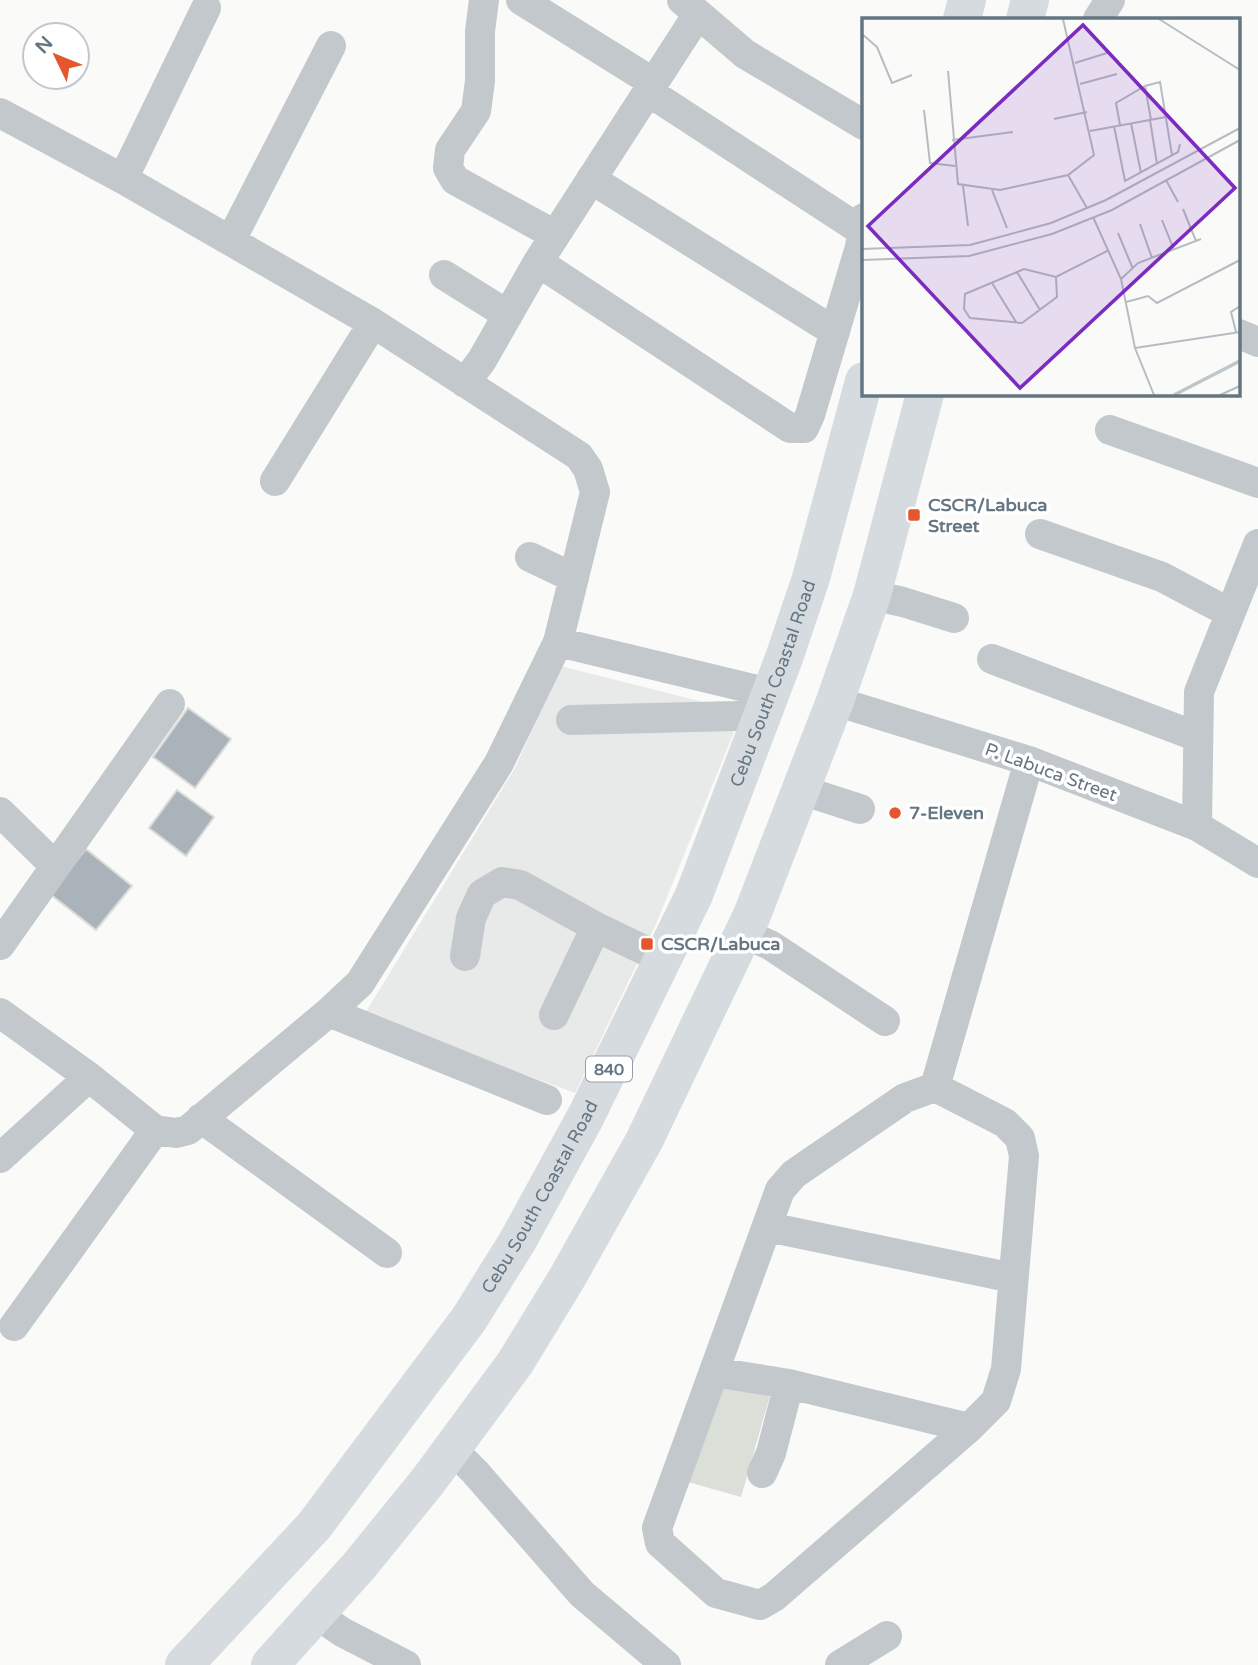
<svg xmlns="http://www.w3.org/2000/svg" width="1258" height="1665" font-family="'Varela Round',sans-serif">
<style>
.built{fill:#e8e9e9}
.green{fill:#dadfd7}
.building{fill:#aab3b9;stroke:#dcdcda;stroke-width:2}
.lines{fill:none;stroke-linecap:round;stroke-linejoin:round}
.minor{stroke:#c3c8cc;stroke-width:30}
.highway{stroke:#d6dbdf;stroke-width:38}
.poi-dot{fill:#e4572e;stroke:#fff;stroke-width:2.5}
.labels{text-anchor:middle;stroke-width:7;stroke-linejoin:round;paint-order:stroke}
.shield{fill:#fff;stroke:#939fa8;stroke-width:2}
.shield-label{font-size:16px;font-weight:bold;fill:#657683}
.poi-label{font-size:18px;font-weight:bold;fill:#657683;stroke:#fff;text-anchor:start}
.street-label{font-size:18px;fill:#657683;stroke:#fff}
.inset-river{fill:none;stroke:#bbc7cb;stroke-width:3.5}
.inset-road{fill:none;stroke:#b5bdc2;stroke-width:2}
.view{fill:#7b2cbf;fill-opacity:0.15;stroke:#7b2cbf;stroke-width:3.5}
.inset-edge{fill:none;stroke:#657683;stroke-width:3.5}
</style>
<rect width="100%" height="100%" fill="#fafaf8"/>
<path class="built" d="M561 666 742 712 656 924 575 1093 364 1015 515 768Z"/>
<path class="green" d="M718 1377 771 1392 741 1497 688 1482Z"/>
<path class="building" d="M188 708 231 739 195 788 153 757Z
M177 790 214 817 186 856 149 828Z
M86 849 132 886 96 930 50 894Z"/>
<g class="lines">
<path class="minor" d="M484 0 480 31V81L476 111 450 150 448 168 455 180 555 235
M521 0 654 83
M682 0 745 54 864 125
M1098 19 1110 0
M649 92 862 231
M0 113 123 179 373 323 579 456 588 469 595 492 558 642 499 763 360 983 329 1012 188 1130 176 1133 155 1130 89 1077 0 1013
M123 179 206 8
M591 179 835 332
M231 240 331 46
M538 262 790 428H804L810 415 860 247 864 218
M444 275 508 315
M1239 334 1258 342
M465 383 482 360 538 262 698 14
M1110 430 1258 483
M275 481 373 323
M1040 534 1162 577 1230 613
M530 557 574 578
M872 595 903 602 954 618
M558 642 770 693
M992 659 1198 737
M835 701 1029 761 1197 826 1258 863
M571 720 735 716 763 713
M801 790 860 809
M0 812 55 866
M1197 826 1199 692 1258 544
M744 934 770 945 885 1021
M0 945 170 704
M465 956 471 918 482 894 502 882 520 885 596 927 663 959
M329 1012 547 1100
M554 1015 596 927
M935 1087 1005 1123 1020 1138 1024 1156 1006 1369 996 1401 969 1428 774 1597 760 1605 716 1593 660 1543 657 1528 780 1190 794 1174 905 1098 935 1087 1029 761
M201 1118 387 1253
M0 1158 89 1077
M768 1227 1013 1278
M14 1326 155 1130
M714 1372 789 1384 969 1428
M452 1449 475 1472 582 1594 666 1665
M762 1473 771 1453 789 1384
M316 1614 342 1632 406 1665
M840 1665 887 1636"/>
<g class="highway">
<path d="M962 19 967 0"/>
<path d="M1025 19 1030 0"/>
<path id="s1" d="M184 1665 314 1526 469 1319 517 1242 586 1116 694 895 784 658 811 578 864 381"/>
<path d="M270 1665 359 1566 428 1481 515 1363 567 1278 644 1141 752 915 835 701 872 595 925 394"/>
</g>
</g>
<g class="poi-dot">
<rect x="907" y="508" width="14" height="14" rx="3.5"/>
<circle cx="895" cy="813" r="7"/>
<rect x="640" y="937" width="14" height="14" rx="3.5"/>
</g>
<g class="labels">
<rect class="shield" x="586" y="1056.5" width="46" height="25" rx="5"/>
<g class="shield-label">
<text x="609" y="1075">840</text>
</g>
<g class="poi-label">
<text x="928" y="511">CSCR/Labuca<tspan x="928" dy="21">Street</tspan></text>
<text x="909" y="819">7-Eleven</text>
<text x="661" y="950">CSCR/Labuca</text>
</g>
<g class="street-label">
<text dy="6" stroke="none"><textPath href="#s1" startOffset="1155">Cebu South Coastal Road</textPath></text>
<text transform="translate(1051 772) rotate(20)" y="6">P. Labuca Street</text>
<text dy="6" stroke="none"><textPath href="#s1" startOffset="590">Cebu South Coastal Road</textPath></text>
</g>
</g>
<g transform="translate(862 18)">
<rect width="378" height="378" fill="#fafaf8"/>
<path class="inset-river" d="M312 377 378 343"/>
<path class="inset-road" d="M297 1 378 52M0 16 15 29 30 65 50 57M213 45 245 35M86 53 96 166 138 172 206 157 232 137 201 1M218 66 255 56M283 68 289 102M62 92 68 145 93 148M192 101 225 94M288 102 295 146M269 105 279 155M258 107 254 85 283 68 298 64 310 137M252 108 263 163 316 134 318 126M228 113 304 99M90 122 151 114M206 157 225 190M304 162 316 184M101 168 106 208M130 172 145 210M321 191 334 223M231 199 259 261 273 330 292 377M300 202 312 232M278 206 290 240M256 215 271 251M0 231 108 227 189 205 244 182 378 110M0 242 107 238 190 216 250 192 378 122M155 254 178 292M194 259 195 279 160 305 108 300 102 291 103 276 162 251 194 259 247 232M259 261 276 245 339 221M130 265 154 304M264 284 286 278 295 285 378 242M374 314 369 294 378 288M273 330 378 314M358 377 378 368"/>
<path class="view" d="M221 7 373 170 158 370 6 208Z"/>
<rect width="378" height="378" class="inset-edge"/>
</g>
<g transform="translate(56 56) rotate(313)"><circle r="33" fill="#ffffff" stroke="#c1c8cd" stroke-width="2"/>
<path d="M0-5L12 26L0 18L-12 26Z" fill="#e4572e"/>
<text y="-10" font-size="19" font-weight="bold" text-anchor="middle" fill="#657683">N</text>
</g>
</svg>
